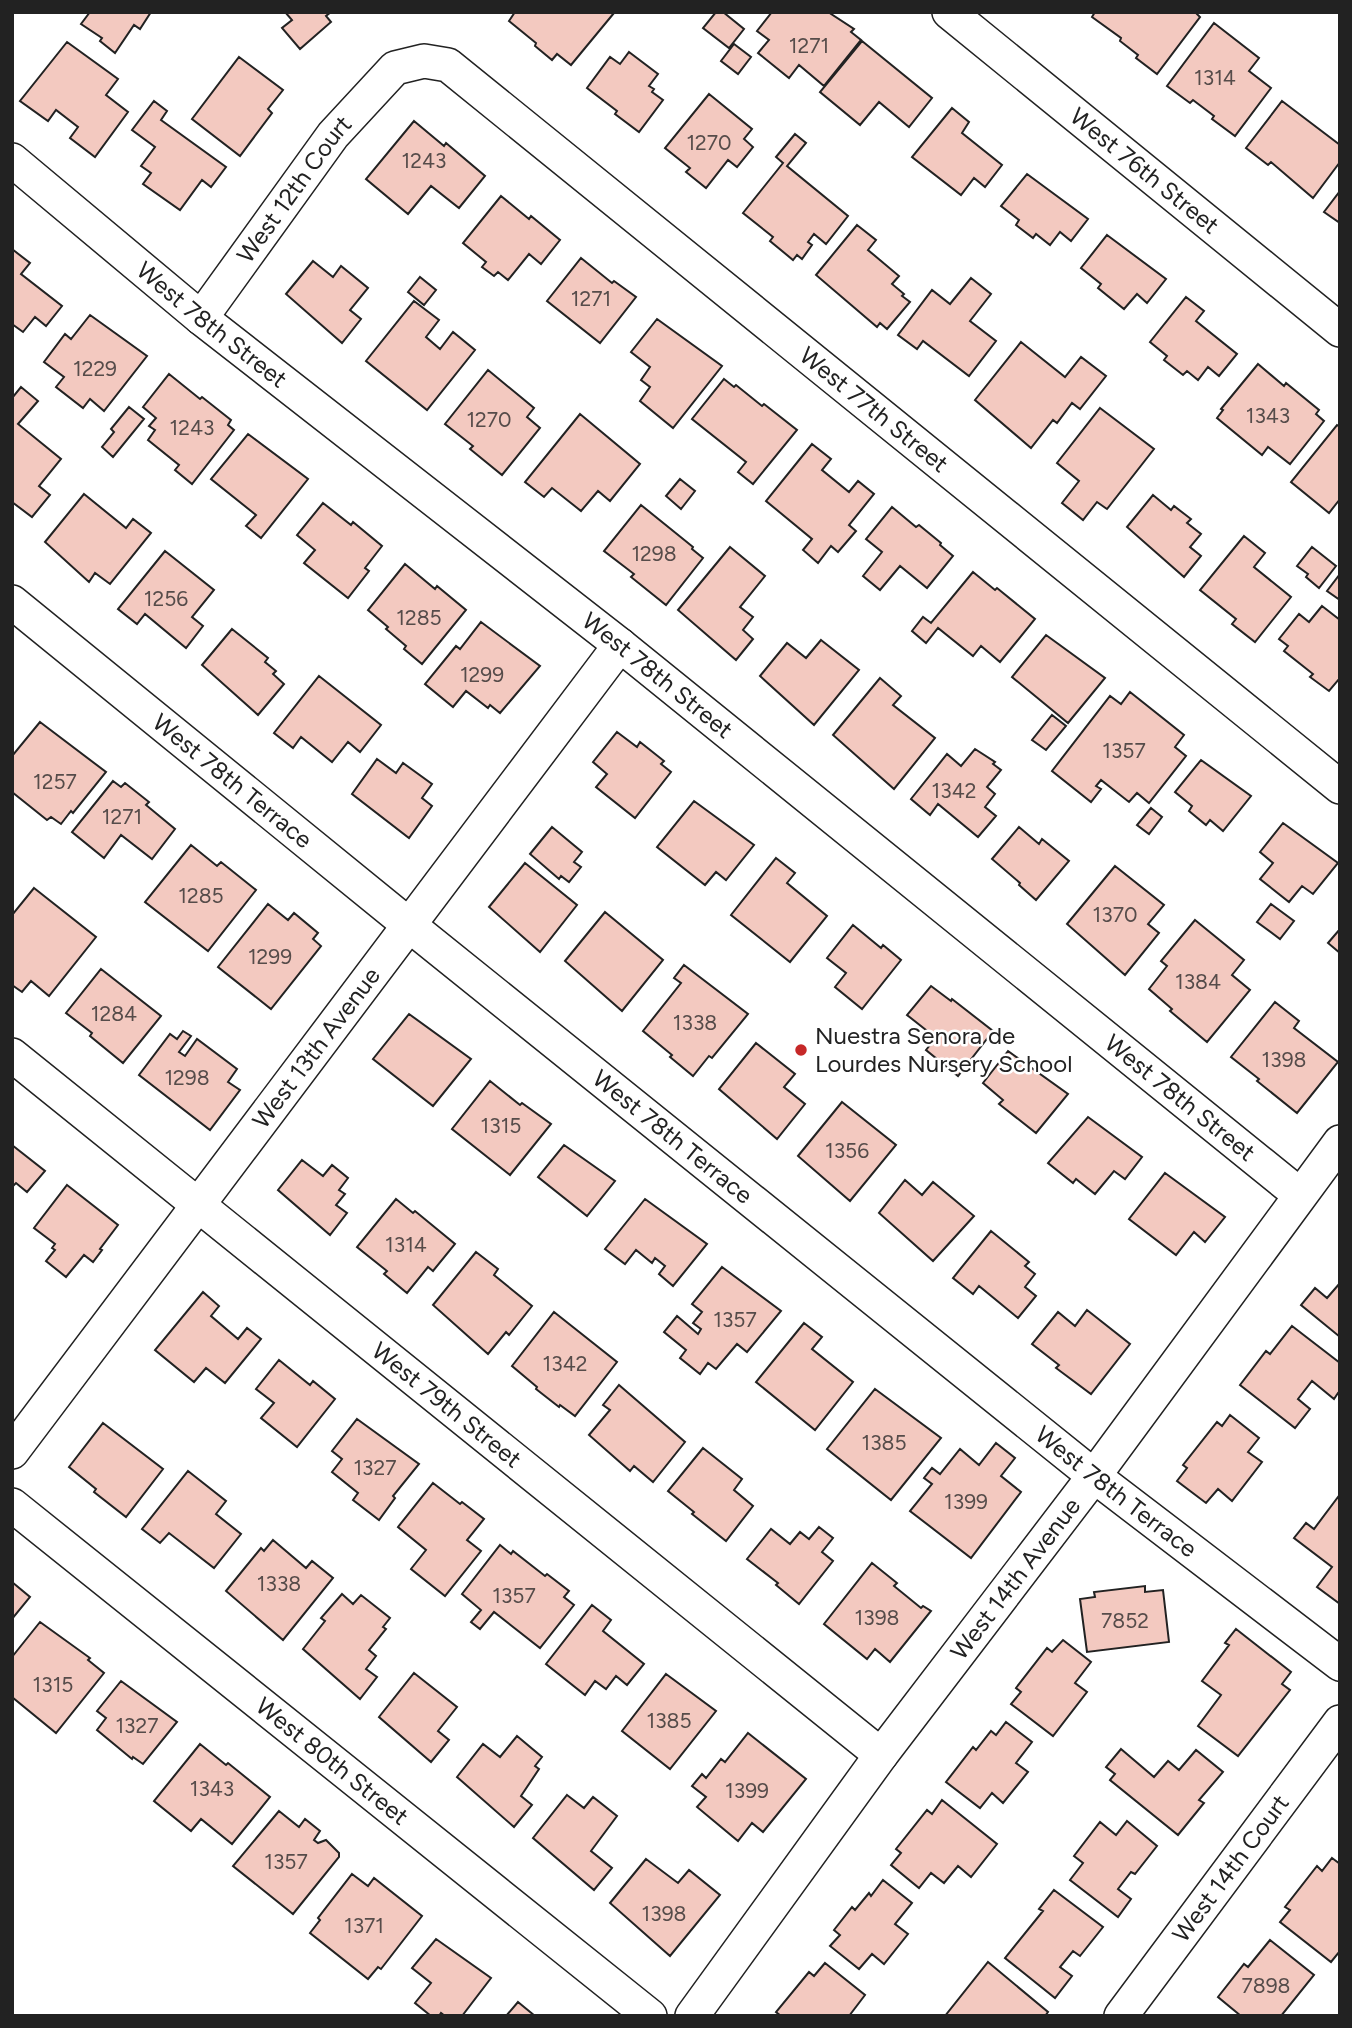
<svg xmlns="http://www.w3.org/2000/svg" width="1352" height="2028" font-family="Figtree,sans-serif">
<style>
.building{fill:#f3c9c0;stroke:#222;stroke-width:2}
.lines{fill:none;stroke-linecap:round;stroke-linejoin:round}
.minor-casing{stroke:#222;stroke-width:36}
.minor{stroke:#fff;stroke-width:33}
.poi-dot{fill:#c62828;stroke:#fff;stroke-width:2.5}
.labels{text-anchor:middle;stroke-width:5;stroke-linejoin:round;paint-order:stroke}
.number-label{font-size:21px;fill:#564c4a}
.street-label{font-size:24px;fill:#222;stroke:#fff}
.poi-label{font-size:24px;fill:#222;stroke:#fff;text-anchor:start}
</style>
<rect width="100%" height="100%" fill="#fff"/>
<path class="building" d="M90 12H151L140 29 134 25 115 53 100 41 102 38 81 24Z
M285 12H331L326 16 331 22 300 49 282 28 292 20Z
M515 12H613L614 13 571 65 557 54 552 60 535 46 536 43 509 21Z
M716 12H723L744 29 729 48 703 28Z
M772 12H828L854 29 851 32 861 40 824 86 799 65 789 78 758 53 769 40 757 31Z
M1095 12H1195L1200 17 1157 74 1136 58 1138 55 1120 41 1121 38 1092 17Z
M1214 23 1259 58 1249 71 1271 88 1235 136 1212 119 1214 116 1193 100 1190 103 1167 86Z
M862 41 932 98 909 127 879 102 860 125 820 92Z
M67 42 118 79 106 95 128 112 95 157 70 138 78 127 56 110 48 121 20 101Z
M734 44 751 57 738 74 721 61Z
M629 52 658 74 649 86 654 89 652 92 663 100 639 132 615 114 617 111 587 88 610 57 620 64Z
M239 57 283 90 268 109 272 113 240 156 192 119Z
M709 94 752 129 744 139 753 147 737 167 728 160 706 188 686 172 690 168 665 148Z
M154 101 167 111 161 120 226 167 211 187 202 180 180 210 143 184 151 173 141 166 155 147 132 130Z
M1282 101 1340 145V162L1313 198 1271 162 1268 165 1246 148Z
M952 108 969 122 962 133 1002 165 985 187 974 178 961 195 912 157Z
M414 121 444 146 446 143 485 176 459 208 431 186 408 214 366 179Z
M795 134 806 143 787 166 848 216 826 244 814 234 808 242 812 245 802 259 797 255 793 260 770 241 773 237 743 213 783 163 776 157Z
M1027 174 1088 219 1071 241 1060 232 1050 245 1036 234 1033 238 1016 225 1019 220 1001 206Z
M1340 191V223L1324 212Z
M501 196 529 219 531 216 560 240 541 264 529 254 508 280 498 272 494 276 482 267 486 262 463 243Z
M857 225 876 240 868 250 899 276 892 284 904 294 902 296 910 302 887 329 880 323 877 327 816 275Z
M1107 235 1166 279 1147 303 1137 294 1124 309 1098 288 1101 284 1081 268Z
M12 249 30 263 21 274 62 306 46 326 35 317 23 332 12 324Z
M581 258 612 283 614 281 636 297 600 343 547 301Z
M313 261 333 277 341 266 368 288 350 310 361 319 342 343 286 294Z
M420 277 436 290 424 305 408 292Z
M971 278 991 294 970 321 996 341 969 376 923 341 917 349 898 335 932 290 950 304Z
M1186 297 1204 311 1196 321 1237 354 1219 376 1208 367 1198 380 1187 371 1183 375 1164 360 1167 356 1150 342Z
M414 301 439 320 426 337 440 349 453 332 475 350 427 410 366 361Z
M90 315 147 356 104 411 90 399 83 408 56 387 64 377 44 362 65 334 71 339Z
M657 319 722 366 673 428 640 401 650 387 641 380 650 367 631 352Z
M1021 342 1065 377 1081 357 1106 376 1080 409 1072 403 1057 423 1053 420 1031 448 975 400Z
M1258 364 1284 386 1286 383 1319 410 1316 414 1324 421 1290 464 1268 447 1262 455 1217 418 1223 410 1221 409Z
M488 370 534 408 527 417 540 428 502 475 470 449 473 446 445 424Z
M169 374 200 399 202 397 231 420 228 425 234 430 192 484 175 470 179 465 148 440 155 430 149 426 156 418 143 407Z
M724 379 734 387 736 385 762 406 764 404 797 430 753 484 738 472 746 462 692 419Z
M21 387 38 401 18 424 61 459 39 486 50 495 32 517 12 502V398Z
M129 407 144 419 113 457 102 447 114 432 111 429Z
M1100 408 1154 449 1107 509 1097 502 1083 520 1062 503 1079 481 1057 463Z
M580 414 640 464 610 501 598 491 581 511 552 488 544 497 525 482Z
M1337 425 1340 427V499L1329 513 1291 482Z
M248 434 308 479 261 538 246 526 256 515 211 479Z
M812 444 831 459 822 470 849 492 858 481 874 494 849 525 856 531 838 552 831 546 818 563 803 550 812 539 766 501Z
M680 479 695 491 681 509 666 496Z
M84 494 126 528 133 519 151 533 110 584 95 573 89 582 45 542Z
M1153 495 1171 510 1174 506 1191 519 1187 523 1201 534 1190 547 1201 556 1184 577 1127 527Z
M323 503 351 525 353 522 382 546 365 568 369 571 348 598 304 563 315 550 297 535Z
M641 505 693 547 692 549 703 558 666 605 631 577 634 574 604 551Z
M892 507 916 527 919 525 941 543 940 545 953 556 927 588 900 566 880 590 863 576 882 552 866 539Z
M1244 536 1265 553 1254 567 1291 597 1255 642 1232 624 1236 619 1200 590Z
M730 547 765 576 740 607 753 617 743 630 753 639 736 660 678 610Z
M1312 547 1336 566 1319 588 1306 577 1308 574 1297 566Z
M165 551 214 590 192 617 203 626 186 648 145 614 137 624 118 609Z
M405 564 435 589 437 586 466 610 422 664 404 649 406 646 386 629 388 627 368 610Z
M973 572 995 590 997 588 1035 619 1000 662 981 646 973 656 938 628 926 643 912 631 923 617 931 623Z
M1340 574V600L1327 591Z
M1322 606 1340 620V678L1329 691 1310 677 1313 674 1284 651 1288 646 1279 639 1299 614 1309 622Z
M481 622 540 666 500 713 490 705 488 708 466 691 453 707 425 684 456 646 460 649Z
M232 629 268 658 265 662 276 671 273 674 284 684 258 715 202 665Z
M1046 635 1105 678 1068 723 1012 677Z
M821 640 859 670 814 725 760 676 787 643 806 658Z
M319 676 381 725 360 752 348 742 332 762 301 737 293 748 274 733Z
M880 678 901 696 893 705 935 738 894 789 833 735Z
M1130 692 1184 735 1175 747 1186 756 1149 803 1137 793 1129 802 1101 780 1096 786 1101 789 1091 802 1052 771 1110 696 1121 704Z
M1052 715 1066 726 1046 750 1032 740Z
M40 722 106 772 73 813 71 811 61 824 51 817 47 820 12 792V756Z
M617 732 637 747 640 742 664 761 661 764 671 772 635 818 596 787 607 774 593 762Z
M975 749 995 762 993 764 1001 770 987 787 995 794 985 807 996 816 978 837 938 804 930 815 911 799 947 754 961 766Z
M377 759 396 773 403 763 432 784 422 798 432 806 409 838 352 794Z
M1201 760 1251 796 1223 831 1210 820 1206 825 1189 811 1192 806 1175 792Z
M113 781 121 787 125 783 149 802 146 805 175 829 152 859 121 835 104 858 72 832Z
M694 801 754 845 726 880 716 872 705 885 657 847Z
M1151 808 1162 817 1149 834 1137 825Z
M1283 823 1338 863 1313 894 1302 886 1289 902 1260 879 1273 863 1260 852Z
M552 827 582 852 574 862 581 867 569 882 561 876 559 879 530 854Z
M1019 827 1039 844 1042 839 1069 861 1036 900 1019 885 1020 883 992 859Z
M191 845 217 866 221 862 256 890 208 951 145 902Z
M776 858 795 873 787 883 827 916 790 962 731 915Z
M525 863 577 905 540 952 489 907Z
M1115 866 1164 905 1148 924 1159 933 1125 975 1067 924Z
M34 888 96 937 49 996 31 981 22 992 12 985V915Z
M268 904 288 920 294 913 318 933 313 939 321 946 271 1009 218 967Z
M1271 904 1294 921 1280 939 1257 922Z
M605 912 663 960 622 1011 565 961Z
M1195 920 1244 960 1232 975 1250 990 1207 1042 1170 1011 1172 1009 1149 989 1167 966 1161 961Z
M853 925 881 948 883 945 901 960 862 1009 835 987 846 973 827 958Z
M1340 929V953L1328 943Z
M684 965 748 1014 712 1058 709 1056 693 1076 670 1057 672 1055 643 1031 681 983 674 978Z
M101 969 161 1016 123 1063 90 1036 92 1033 66 1013Z
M931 986 951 1001 952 999 993 1031 958 1076 926 1050 934 1040 925 1032 926 1030 907 1015Z
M1275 1002 1299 1021 1294 1028 1338 1062 1297 1113 1257 1081 1259 1079 1231 1057Z
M409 1014 471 1059 433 1106 373 1059Z
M183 1031 191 1036 179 1052 185 1056 197 1039 237 1069 228 1082 240 1090 210 1130 139 1075 170 1034 177 1039Z
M756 1043 795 1074 784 1087 805 1104 777 1139 719 1089Z
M1008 1051 1068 1094 1036 1133 999 1104 1003 1100 983 1083Z
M490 1081 520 1105 522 1103 551 1124 510 1175 452 1129Z
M842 1102 896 1145 850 1201 798 1156Z
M1088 1117 1142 1157 1125 1179 1114 1171 1095 1194 1076 1179 1073 1183 1048 1163Z
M12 1145 45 1171 27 1192 16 1183 12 1187Z
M564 1145 615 1181 587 1216 538 1177Z
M302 1160 323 1176 332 1165 348 1178 339 1190 345 1194 336 1205 347 1213 330 1235 278 1190Z
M1165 1173 1225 1217 1205 1242 1194 1232 1176 1255 1129 1219Z
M905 1180 922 1195 933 1182 974 1216 933 1261 879 1213Z
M67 1185 118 1225 100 1249 102 1250 93 1262 84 1255 66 1277 46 1261 55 1250 52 1248 55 1244 34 1228Z
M396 1199 413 1213 415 1211 455 1244 433 1271 428 1267 407 1293 384 1274 387 1271 357 1247Z
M645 1199 707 1244 673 1286 659 1274 665 1266 655 1258 652 1263 636 1250 625 1264 605 1249Z
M991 1231 1029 1262 1025 1266 1035 1274 1025 1287 1036 1296 1018 1318 979 1286 973 1294 953 1278Z
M476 1252 498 1269 494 1275 532 1306 509 1335 506 1332 488 1354 433 1305Z
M722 1267 781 1311 747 1352 737 1344 716 1369 708 1363 700 1374 680 1358 686 1350 664 1332 677 1316 698 1334 701 1329 693 1323 702 1312 692 1304Z
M1340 1283V1337L1301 1305 1315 1288 1327 1298Z
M203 1292 219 1306 211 1316 238 1339 247 1328 261 1339 225 1383 206 1368 194 1382 155 1350Z
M1087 1310 1130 1344 1091 1394 1056 1368 1059 1365 1032 1344 1058 1312 1075 1326Z
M554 1312 617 1362 575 1416 560 1405 559 1407 536 1389 537 1387 512 1366Z
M804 1323 822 1337 812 1349 853 1382 815 1430 756 1382Z
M1292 1326 1340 1363V1394L1338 1393 1334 1399 1312 1381 1298 1399 1310 1409 1295 1428 1240 1385 1266 1351 1270 1354Z
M279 1360 310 1385 313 1381 335 1399 297 1447 261 1418 274 1403 256 1389Z
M619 1385 685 1442 653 1482 634 1466 630 1471 589 1435 610 1410 603 1405Z
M875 1389 941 1438 891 1500 827 1449Z
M1230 1415 1259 1438 1248 1452 1262 1462 1232 1501 1218 1489 1206 1503 1177 1481 1187 1468 1183 1465 1217 1422 1222 1426Z
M357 1419 419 1464 393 1496 395 1498 379 1520 353 1500 358 1493 332 1472 342 1459 332 1451Z
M103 1423 163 1469 126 1517 94 1492 96 1489 69 1467Z
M996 1443 1015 1458 1001 1476 1021 1492 971 1558 910 1511 932 1484 924 1478 932 1468 940 1474 960 1449 979 1465Z
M703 1448 742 1479 734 1490 753 1506 726 1541 692 1514 694 1512 668 1491Z
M188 1471 226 1501 216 1514 241 1534 214 1568 169 1533 160 1543 142 1529Z
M433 1483 460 1504 462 1502 484 1519 467 1540 481 1551 445 1596 411 1569 426 1550 398 1527Z
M1338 1497 1340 1499V1604L1317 1587 1332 1567 1294 1538 1306 1523 1314 1529Z
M819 1527 833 1538 822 1552 833 1561 799 1604 776 1585 778 1583 747 1559 771 1529 790 1544 800 1532 809 1539Z
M273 1540 306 1568 312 1561 333 1578 283 1640 226 1591 261 1548 264 1551Z
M500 1545 511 1554 513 1551 545 1576 547 1574 569 1591 564 1597 574 1605 540 1648 494 1612 480 1629 471 1622 481 1610 462 1594Z
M872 1563 897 1583 894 1586 921 1608 923 1606 931 1611 890 1662 875 1649 867 1659 824 1624Z
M12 1582 30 1597 12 1619Z
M1145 1586V1592L1163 1590 1169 1642 1087 1652 1080 1599 1095 1597 1094 1592Z
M342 1594 353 1604 361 1595 390 1618 383 1627 386 1629 369 1650 376 1656 366 1669 377 1677 360 1699 303 1649 325 1621 321 1618Z
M592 1605 611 1620 603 1631 644 1664 627 1685 616 1676 606 1689 595 1681 585 1695 546 1664Z
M40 1622 90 1658 88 1660 104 1673 56 1733 12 1697V1657Z
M1236 1629 1291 1672 1282 1684 1290 1690 1238 1756 1198 1726 1221 1695 1202 1681 1229 1645 1225 1643Z
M1063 1640 1091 1662 1075 1683 1087 1692 1053 1736 1011 1704 1021 1692 1016 1688 1047 1648 1052 1652Z
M414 1673 457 1707 438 1731 449 1740 431 1762 379 1717Z
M666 1674 716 1711 670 1769 622 1731Z
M121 1681 177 1722 143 1764 133 1757 132 1759 97 1730 106 1718 97 1711Z
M1006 1722 1032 1742 1016 1763 1028 1772 1003 1803 992 1793 980 1808 946 1782 973 1747 976 1750 991 1731 996 1735Z
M748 1733 806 1779 763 1832 752 1823 738 1841 697 1807 706 1797 692 1786 702 1774 706 1778 721 1759 725 1762Z
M517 1736 542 1757 535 1766 539 1769 521 1796 532 1805 514 1827 457 1777 483 1744 500 1757Z
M200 1744 226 1765 228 1763 270 1797 232 1844 201 1819 191 1831 154 1801Z
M1121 1749 1154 1777 1168 1761 1179 1770 1196 1750 1223 1772 1199 1800 1204 1803 1178 1835 1110 1780 1115 1774 1106 1767Z
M567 1795 584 1808 593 1797 617 1816 591 1851 612 1868 594 1890 533 1838Z
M942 1800 997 1844 971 1877 958 1866 944 1883 931 1873 919 1888 891 1865 901 1853 896 1849 927 1810 932 1814Z
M279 1811 299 1827 305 1819 320 1831 314 1840 318 1843 326 1840 339 1853V1857L293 1914 233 1866Z
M1127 1821 1157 1846 1135 1874 1131 1872 1118 1889 1131 1899 1118 1917 1070 1880 1083 1863 1074 1856 1100 1822 1116 1835Z
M1332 1858 1340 1864V1951L1331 1962 1280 1922 1290 1910 1285 1907 1317 1866 1322 1871Z
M646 1859 678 1883 689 1870 720 1895 670 1956 610 1903Z
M352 1874 368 1886 374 1878 422 1916 381 1969 378 1967 368 1979 310 1933 320 1920 318 1918Z
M883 1880 912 1903 895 1924 908 1934 884 1964 872 1954 859 1969 830 1946 840 1935 834 1930 852 1907 855 1910 869 1893 871 1896Z
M1054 1890 1103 1927 1080 1956 1073 1951 1060 1967 1072 1976 1055 1998 1005 1958 1043 1911 1039 1909Z
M436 1939 491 1978 462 2016H445L441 2013 439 2016H431L415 2003 431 1983 412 1968Z
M1270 1940 1314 1975 1281 2016H1241L1218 1997 1244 1964 1248 1967Z
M988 1962 1048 2012 1045 2016H945Z
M825 1963 865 1995 849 2016H781L776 2012 809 1972 814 1976Z
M518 2002 535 2016H506Z"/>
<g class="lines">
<defs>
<g id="minor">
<path id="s1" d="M949 12 1340 330"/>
<path id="s2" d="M12 160 201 318 620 645 1300 1195"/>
<path id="s3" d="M201 318 333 135 395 68 424 61 448 65 1340 787"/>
<path id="s4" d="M12 602 409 925 1094 1476 1340 1664"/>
<path id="s5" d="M12 1055 881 1755"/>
<path id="s6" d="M12 1452 620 645"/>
<path id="s7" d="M12 1505 650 2016"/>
<path id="s8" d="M692 2016 881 1755 1094 1476 1340 1142"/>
<path id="s9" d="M1121 2016 1340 1722"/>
</g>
</defs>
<use href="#minor" class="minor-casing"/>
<use href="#minor" class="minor"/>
</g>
<circle class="poi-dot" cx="801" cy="1050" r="7"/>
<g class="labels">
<g class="number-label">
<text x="809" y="53">1271</text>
<text x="1215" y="85">1314</text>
<text x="709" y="150">1270</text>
<text x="424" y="168">1243</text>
<text x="591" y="306">1271</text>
<text x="95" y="376">1229</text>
<text x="1268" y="423">1343</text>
<text x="489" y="427">1270</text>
<text x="192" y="435">1243</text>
<text x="654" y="561">1298</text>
<text x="166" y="606">1256</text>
<text x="419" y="625">1285</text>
<text x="482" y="682">1299</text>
<text x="1124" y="758">1357</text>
<text x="55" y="789">1257</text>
<text x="954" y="798">1342</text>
<text x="122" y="824">1271</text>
<text x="201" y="903">1285</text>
<text x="1115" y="922">1370</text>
<text x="270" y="964">1299</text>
<text x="1198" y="989">1384</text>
<text x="114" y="1021">1284</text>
<text x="695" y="1030">1338</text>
<text x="1284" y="1067">1398</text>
<text x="187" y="1085">1298</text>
<text x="501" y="1133">1315</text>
<text x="847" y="1158">1356</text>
<text x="406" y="1252">1314</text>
<text x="735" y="1327">1357</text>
<text x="565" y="1371">1342</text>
<text x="884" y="1450">1385</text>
<text x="375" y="1475">1327</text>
<text x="966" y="1509">1399</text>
<text x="279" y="1591">1338</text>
<text x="514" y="1603">1357</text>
<text x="877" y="1625">1398</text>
<text x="1125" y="1628">7852</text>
<text x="53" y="1692">1315</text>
<text x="669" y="1728">1385</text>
<text x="137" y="1733">1327</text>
<text x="212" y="1796">1343</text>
<text x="747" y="1798">1399</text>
<text x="286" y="1869">1357</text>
<text x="664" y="1921">1398</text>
<text x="364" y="1933">1371</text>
<text x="1266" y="1993">7898</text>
</g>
<g class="street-label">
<text dy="8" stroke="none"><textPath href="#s1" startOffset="252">West 76th Street</textPath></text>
<text dy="8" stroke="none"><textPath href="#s3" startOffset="159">West 12th Court</textPath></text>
<text dy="8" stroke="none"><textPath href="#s2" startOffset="259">West 78th Street</textPath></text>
<text dy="8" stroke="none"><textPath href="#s3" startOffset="919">West 77th Street</textPath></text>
<text dy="8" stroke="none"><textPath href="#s2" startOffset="826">West 78th Street</textPath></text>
<text dy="8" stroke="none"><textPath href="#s4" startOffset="284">West 78th Terrace</textPath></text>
<text dy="8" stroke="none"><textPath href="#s6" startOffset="506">West 13th Avenue</textPath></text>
<text dy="8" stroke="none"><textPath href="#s2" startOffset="1498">West 78th Street</textPath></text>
<text dy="8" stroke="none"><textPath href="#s4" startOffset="850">West 78th Terrace</textPath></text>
<text dy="8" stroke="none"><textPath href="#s5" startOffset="558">West 79th Street</textPath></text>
<text dy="8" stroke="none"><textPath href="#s4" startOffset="1418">West 78th Terrace</textPath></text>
<text dy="8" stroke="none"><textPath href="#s8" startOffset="544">West 14th Avenue</textPath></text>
<text dy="8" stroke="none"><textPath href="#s7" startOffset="410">West 80th Street</textPath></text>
<text dy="8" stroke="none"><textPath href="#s9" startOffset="184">West 14th Court</textPath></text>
</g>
<g class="poi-label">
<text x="815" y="1044">Nuestra Senora de<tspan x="815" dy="28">Lourdes Nursery School</tspan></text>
</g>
</g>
<rect width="1352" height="2028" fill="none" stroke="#222222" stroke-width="28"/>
</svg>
